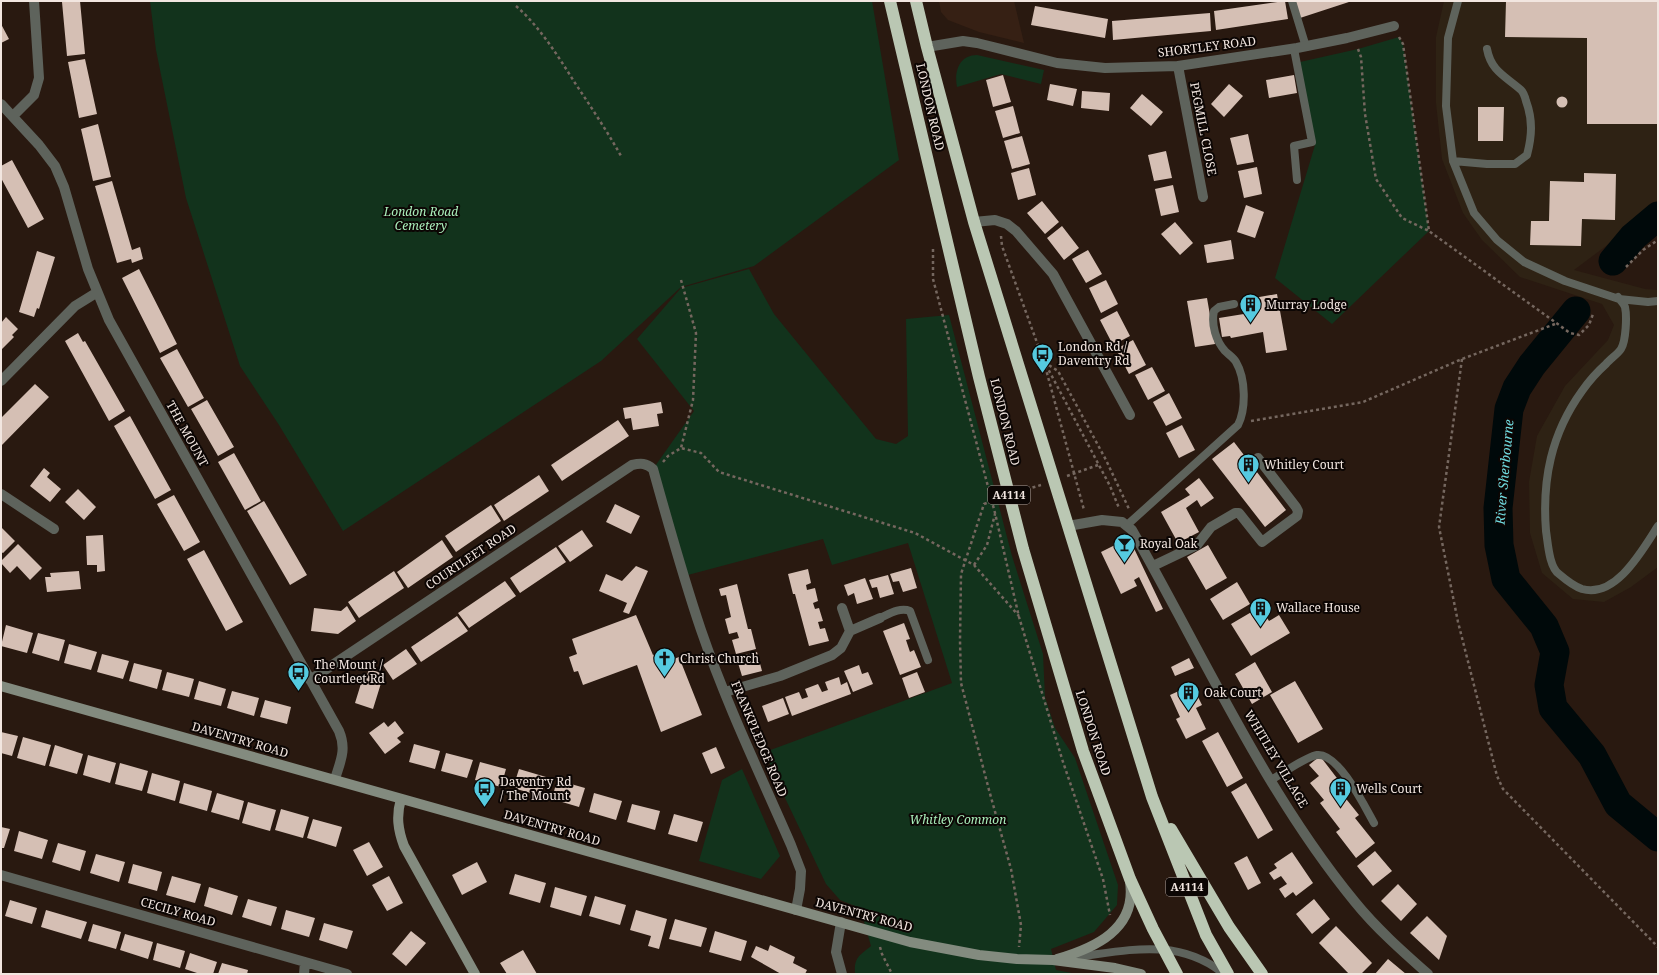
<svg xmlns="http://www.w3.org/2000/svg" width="1659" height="975" font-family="'Noto Serif',serif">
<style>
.built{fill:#362014}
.industrial{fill:#2e2214}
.green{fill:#12331c}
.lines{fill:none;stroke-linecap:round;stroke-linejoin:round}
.river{stroke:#00090a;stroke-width:29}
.building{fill:#d5bfb4}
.path{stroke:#75675f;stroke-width:2.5;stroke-dasharray:3 3;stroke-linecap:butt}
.lane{stroke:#5e635c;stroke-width:8}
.street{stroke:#5e635c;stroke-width:10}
.secondary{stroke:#838b7f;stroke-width:10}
.highway{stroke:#bac7b3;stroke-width:12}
.labels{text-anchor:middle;stroke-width:4;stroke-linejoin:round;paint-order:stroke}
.shield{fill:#0c0604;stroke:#ada39e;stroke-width:1}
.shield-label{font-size:11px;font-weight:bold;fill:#f2e6e0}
.street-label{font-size:12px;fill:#f2e6e0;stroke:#0c0604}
.park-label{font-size:12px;font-style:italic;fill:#a9eeba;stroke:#0c0604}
.poi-label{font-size:12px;fill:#f2e6e0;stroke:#0c0604;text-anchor:start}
.water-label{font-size:13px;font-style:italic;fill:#70dbe0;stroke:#0c0604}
</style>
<rect width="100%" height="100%" fill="#291910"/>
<path class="built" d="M939 1H1014L1024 43 979 32 948 20 941 12Z"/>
<path class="industrial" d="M1444 1H1658V200L1618 237 1574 270 1645 289 1658 290V567L1631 587 1604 602 1573 599 1542 573 1530 533 1529 482 1537 436 1565 386 1608 340 1614 325 1602 304 1520 277 1482 240 1463 213 1442 159 1436 103V37Z"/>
<path class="green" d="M150 1H872L899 160 754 266 681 287 601 361 343 531 279 425 240 366 186 198 156 50Z
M1399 37 1403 44 1429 231 1332 324 1275 278 1315 145 1300 62 1358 49Z
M977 55 1044 70 1041 84 1001 74 957 87C954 72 959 55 977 55Z
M749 269 774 314 876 439 896 444 908 436 906 319 949 315 1012 556 1043 654 1045 697 1055 728 1075 758 1118 885 1117 905 1094 932 1051 949 1056 970 1077 974H855C854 957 859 956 871 946L860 908 840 900 826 884 776 779 765 752 952 683 908 543 832 565 823 539 684 576 653 469 694 411 637 339 681 288Z
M742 769 780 856 761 879 699 861 722 780Z"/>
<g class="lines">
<path class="river" d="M1613 261 1633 237 1658 216
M1576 311 1532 365 1517 388 1509 409 1498 508 1499 545 1506 579 1544 626 1555 652 1549 685 1553 708 1592 755 1618 804 1658 837"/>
</g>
<path class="building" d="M80 1 85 54 67 56 62 2Z
M1285 1 1288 19 1216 30 1214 11Z
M1294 1H1352L1300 18Z
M1506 1H1658V124H1587V38L1505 37Z
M1035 6 1108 19 1105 38 1031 25Z
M1210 13 1211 31 1113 40 1112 21Z
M1 24 9 39 1 43Z
M85 59 97 114 79 118 68 62Z
M1003 75 1011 102 993 107 986 80Z
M1294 75 1297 93 1269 98 1266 80Z
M1050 84 1077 89 1073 106 1047 100Z
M1229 84 1243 96 1224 117 1211 104Z
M1082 91 1110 93 1109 111 1081 108Z
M1142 94 1163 112 1151 126 1130 108Z
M1556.5 102a5.5 5.5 0 1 1 11 0a5.5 5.5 0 1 1-11 0Z
M1013 106 1020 133 1003 138 995 111Z
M1478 107H1504L1503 141H1478Z
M98 124 111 177 93 181 81 129Z
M1248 134 1254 162 1237 165 1230 138Z
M1022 136 1030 164 1012 169 1004 141Z
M1166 151 1172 178 1154 181 1148 155Z
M12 160 44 219 28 228 1 178V166Z
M1257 167 1262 194 1244 198 1238 171Z
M1029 168 1036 195 1018 200 1011 173Z
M1584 173 1616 174 1615 220 1582 219 1581 246 1530 245 1531 221H1549L1550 181 1584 182Z
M112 181 132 250 140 247 143 259 132 263 131 259 117 263 95 186Z
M1173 185 1179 212 1161 216 1155 189Z
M1042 201 1059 222 1045 234 1027 213Z
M1246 205 1264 212 1255 238 1237 232Z
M1175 222 1193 243 1180 255 1161 234Z
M1062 226 1079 248 1064 260 1047 238Z
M1231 240 1234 259 1207 263 1204 245Z
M1088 250 1102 274 1086 283 1072 259Z
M37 251 55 257 39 309 37 308 34 317 19 312Z
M139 269 177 344 160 353 122 278Z
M1106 280 1118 304 1101 313 1089 288Z
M1277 294 1287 350 1266 353 1263 332 1231 338 1230 336 1222 337 1219 318 1250 313 1248 299Z
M1207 298 1215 344 1195 347 1187 301Z
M1117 311 1130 336 1113 345 1100 320Z
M6 317 18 329 12 335 14 337 1 350V323Z
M78 333 83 342 85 341 125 411 109 421 65 341Z
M1133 340 1146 365 1129 374 1116 349Z
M177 349 204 398 188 407 160 358Z
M1152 367 1165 391 1148 400 1135 375Z
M35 384 49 397 1 446V418Z
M1169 393 1182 418 1166 426 1153 402Z
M207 400 234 447 218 456 191 409Z
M661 402 663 413 657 414 659 426 633 430 631 418 625 419 623 408Z
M130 416 171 490 155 499 114 426Z
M618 420 629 436 562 481 551 465Z
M1182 425 1195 450 1179 458 1166 433Z
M1234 442 1286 510 1265 527 1212 459Z
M234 453 261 501 245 510 218 462Z
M44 468 50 473 47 477 61 489 50 502 30 486Z
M539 475 549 491 504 521 494 505Z
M1199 478 1214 498 1201 507 1197 500 1186 508 1199 532 1178 543 1161 512 1190 495 1185 489Z
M78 489 96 507 84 520 65 502Z
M174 495 200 542 184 551 157 504Z
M264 501 307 575 290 585 247 511Z
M615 504 640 516 631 534 606 522Z
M491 505 501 521 456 552 445 536Z
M1 527 15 541 3 553 1 552Z
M582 530 593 546 570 562 558 546Z
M103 535 105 571 97 572V565H87L86 536Z
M1129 538 1163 609 1156 612 1139 577 1134 580 1137 586 1121 594 1101 552Z
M442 540 453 557 408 588 397 572Z
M18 544 42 568 30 580 17 566 10 573 1 563V561Z
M1208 545 1227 578 1206 590 1187 557Z
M556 547 566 562 520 593 510 578Z
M204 550 243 622 226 631 187 559Z
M636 566 648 571 629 614 623 612 627 603 599 591 606 574 622 581Z
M911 568 917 588 903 592 899 581 893 582 890 574Z
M808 569 811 583 806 585 807 590 815 588 818 601 813 603 815 609 819 608 823 621 818 622 820 629 825 628 829 641 809 646 795 594H793L788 574Z
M79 571 81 589 47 592 45 577H51L50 573Z
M394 571 404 588 359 618 348 602Z
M888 575 894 594 880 598 877 587 872 588 869 580Z
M865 578 873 599 857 604 854 593 848 596 844 585Z
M505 581 516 596 469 628 458 613Z
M1237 582 1250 604 1223 620 1210 599Z
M737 584 748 629H751L756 649 736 654 732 640 739 638 737 632 729 634 725 619 731 617 726 595 721 596 719 589Z
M347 606 356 621 338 634 311 631 314 608 341 611Z
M1260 607 1269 621 1279 615 1290 633 1251 656 1231 624Z
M636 615 653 655 657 653 661 664 679 657 702 715 661 732 637 665 583 685 578 671 574 672 569 657 577 654 572 639Z
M457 616 468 631 421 662 411 647Z
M904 623 910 639 906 640 910 652 914 650 921 667 900 675 883 631Z
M6 625 33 633 27 653 1 646Z
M38 633 65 640 59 661 32 653Z
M69 644 97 652 91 670 64 663Z
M406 649 417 664 393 680 383 665Z
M757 652 762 671 742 676 738 663 742 662 741 656Z
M102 654 129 661 123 679 97 672Z
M1189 658 1194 668 1175 676 1171 667Z
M1255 662 1272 692 1252 704 1235 674Z
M134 663 162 670 157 689 129 681Z
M859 665 862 674 868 672 873 684 853 692 844 671Z
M369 669 381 673 379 679 382 680 373 709 355 703 363 677 366 678Z
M167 672 194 679 189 697 162 690Z
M917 672 925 692 909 698 902 678Z
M839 677 841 685 847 682 851 694 792 716 785 697 799 692 802 699 808 697 805 689 818 684 822 692 828 690 825 682Z
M199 681 226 689 221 706 194 699Z
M1295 681 1323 729 1298 743 1270 695Z
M1192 685 1202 705 1196 708 1206 729 1186 739 1176 719 1180 717 1170 695Z
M232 691 259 698 254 716 227 708Z
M783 698 789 714 768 722 762 706Z
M265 700 291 707 287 724 260 717Z
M395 721 404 733 397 738 401 742 385 754 369 733 384 722 388 727Z
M1 732 18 736 12 756 1 753Z
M1218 732 1243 778 1227 787 1202 741Z
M23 737 51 745 45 766 17 758Z
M414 744 440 751 435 769 409 762Z
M55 745 83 754 77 774 49 766Z
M716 747 725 768 711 774 702 753Z
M446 753 473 760 467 778 441 771Z
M88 755 116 763 110 783 83 775Z
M1320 756 1343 786 1339 790 1359 815 1355 818 1375 843 1356 858 1336 832 1340 829 1320 803 1324 800 1310 783 1319 776 1309 765Z
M480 762 506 769 501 787 475 780Z
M120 763 148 771 142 791 115 784Z
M519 769 546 777 541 796 513 788Z
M152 773 180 781 175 801 147 793Z
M557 780 585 788 579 807 552 799Z
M184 783 212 791 207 811 179 803Z
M1246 783 1273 830 1258 839 1231 792Z
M217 793 244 801 239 820 211 812Z
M594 793 622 801 616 820 589 812Z
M248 802 276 810 270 831 242 823Z
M632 804 660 811 655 830 627 822Z
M281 809 309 817 303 838 275 830Z
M674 814 703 822 697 842 668 834Z
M313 819 342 827 336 847 307 838Z
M1 827 10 829 4 848H1Z
M19 831 48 840 42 859 14 851Z
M369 842 383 867 367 876 353 850Z
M58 843 86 851 80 871 52 862Z
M1375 851 1392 871 1373 886 1357 866Z
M1292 852 1313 883 1296 896 1293 892 1285 898 1279 889 1287 884 1281 876 1274 880 1269 873 1277 868 1274 864Z
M96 854 125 862 119 882 90 873Z
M1247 856 1261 883 1248 890 1234 863Z
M477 862 487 882 462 895 452 875Z
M133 864 162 872 157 891 128 883Z
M515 874 546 883 540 903 509 894Z
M172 876 201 884 195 903 166 895Z
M389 876 403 903 387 911 372 885Z
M1398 884 1417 904 1401 921 1381 901Z
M209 887 238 896 232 915 204 906Z
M555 887 587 896 581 916 550 907Z
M595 896 626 905 620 925 589 916Z
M248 899 277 907 271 926 242 917Z
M1314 899 1330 919 1312 934 1296 914Z
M10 900 37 908 32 924 5 916Z
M46 910 87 922 81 939 41 927Z
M286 910 315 918 309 937 281 929Z
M636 910 667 919 659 949 648 946 651 936 630 930Z
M1427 916 1447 936 1439 960 1410 933Z
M675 919 707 928 701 947 669 939Z
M324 923 353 931 347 949 319 940Z
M93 924 121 932 116 949 88 941Z
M1336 926 1372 963 1361 974H1349L1319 943Z
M411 931 426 943 406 966 392 954Z
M715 931 747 941 741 961 709 952Z
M125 934 153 942 148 959 120 950Z
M157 943 185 951 180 968 153 960Z
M770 945 795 957 793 963 807 970 805 974H781L751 957 756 946 768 951Z
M523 950 537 974H507L500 963Z
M190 953 217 962 213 974H200L185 969Z
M1388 959 1406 974H1375Z
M222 963 248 970 247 974H218Z"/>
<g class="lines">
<path class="path" d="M516 6C540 27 558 56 575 83 591 107 607 131 621 156
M1399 37 1403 44 1429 231 1570 333 1579 335 1589 325 1593 314
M1358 49 1361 57 1365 114 1376 179 1402 218 1429 231
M1001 236 1002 246 1044 362 1084 510
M933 249V279L995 513 1019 617 1063 762 1103 879 1110 915
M1626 267 1643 250 1658 240
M681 280 696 333 693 400 681 448
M1462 359 1439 527 1458 622 1497 776 1503 789 1658 947
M1044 362 1058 371 1106 460 1129 509
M1046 365 1110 486 1119 508
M1251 421 1363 402 1462 359 1555 324
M663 462 668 456 681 448 701 453 719 472 915 533 974 565 1019 616
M1067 476 1098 465
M1021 491 1041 485
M998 499 984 504 961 574 960 640 961 683 989 790 1011 869 1021 925 1019 947
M974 565 987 545 995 514
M880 947 882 954 892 974"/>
<path class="lane" d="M1292 1 1306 47
M1458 1 1448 38 1446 106 1453 161 1474 213 1497 240 1524 262 1565 281 1619 299 1648 302 1658 301
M1294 49 1312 142 1294 146 1297 180
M1453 161 1487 164H1515L1527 155C1532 136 1533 120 1526 101 1525 97 1524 93 1521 90 1505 76 1491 71 1487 49
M1618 297C1620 300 1624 304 1625 307 1627 316 1626 341 1621 349 1618 354 1610 359 1606 364 1597 372 1589 381 1582 391 1551 434 1542 480 1546 531 1548 543 1549 567 1559 574 1566 580 1573 586 1582 589 1616 599 1643 549 1658 526
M1126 526 1238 425C1246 409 1246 379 1236 362 1234 358 1229 355 1225 351 1216 341 1211 325 1214 311L1219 307 1234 304
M880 618C889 614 900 607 910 611L928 660
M1271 780C1282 774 1305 757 1317 755 1338 752 1365 807 1374 823
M1068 958C1123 952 1176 935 1224 974"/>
<path class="street" d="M927 47 963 41 977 43 1057 63 1105 68 1178 66 1297 48 1347 38 1394 26
M1178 66 1203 197
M1 104 39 145 55 166 64 187 88 269 109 320 339 731C347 750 340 762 335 779
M13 116 34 95 39 78 34 1
M974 222 995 220 1007 224 1016 231 1053 274 1130 415
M1 381 75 306 96 293
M1 494 54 529
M1068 526 1102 520 1122 522 1132 530C1203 654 1264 791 1355 902 1376 928 1403 952 1428 974
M1153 566 1197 545 1211 527 1235 513H1239L1262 542 1297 516 1298 511 1296 507 1258 458
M850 631 880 618
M310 680 632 465C641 463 646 463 653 469 668 523 683 577 701 630 726 703 760 774 791 845L801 871 800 889 796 910
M725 692 780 676 832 655 841 648 850 631 842 608
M1 875 347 974
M841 922 836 952 842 974
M304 974 305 962"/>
<path class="secondary" d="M1 686 910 942 979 955 1017 959 1053 960 1115 968 1141 974
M401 799C396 816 398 830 404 846L475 974
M1057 959C1095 948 1137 929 1130 882"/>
<path class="highway" d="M890 1 979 377 1023 549 1083 751 1130 879 1153 929 1177 974
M916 1 927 47 974 222 1152 797 1206 935 1228 974
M1171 829 1229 927 1262 974"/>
</g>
<defs>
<symbol id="building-pin" viewBox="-11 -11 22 30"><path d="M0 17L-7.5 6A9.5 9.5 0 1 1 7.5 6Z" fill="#55cae0" stroke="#0c0604"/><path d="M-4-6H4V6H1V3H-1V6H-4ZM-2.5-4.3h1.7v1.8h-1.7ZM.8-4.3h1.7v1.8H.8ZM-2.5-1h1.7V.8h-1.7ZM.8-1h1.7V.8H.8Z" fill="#111"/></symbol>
<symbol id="bus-pin" viewBox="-11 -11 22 30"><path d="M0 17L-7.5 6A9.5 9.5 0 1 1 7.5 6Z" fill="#55cae0" stroke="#0c0604"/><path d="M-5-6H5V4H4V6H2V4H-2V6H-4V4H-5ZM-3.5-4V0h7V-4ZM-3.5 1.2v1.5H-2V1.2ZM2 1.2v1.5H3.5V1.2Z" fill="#111"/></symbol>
<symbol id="bar-pin" viewBox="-11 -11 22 30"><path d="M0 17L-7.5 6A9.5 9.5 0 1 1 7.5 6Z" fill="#55cae0" stroke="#0c0604"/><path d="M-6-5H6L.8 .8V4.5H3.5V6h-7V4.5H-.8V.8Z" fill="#111"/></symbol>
<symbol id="church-pin" viewBox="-11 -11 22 30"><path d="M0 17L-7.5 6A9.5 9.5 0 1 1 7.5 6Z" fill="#55cae0" stroke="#0c0604"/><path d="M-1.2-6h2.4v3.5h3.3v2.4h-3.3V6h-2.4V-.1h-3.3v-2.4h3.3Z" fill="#111"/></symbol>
</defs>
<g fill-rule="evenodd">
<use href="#building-pin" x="1238" y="292" width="25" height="34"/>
<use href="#bus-pin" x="1030" y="342" width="25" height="34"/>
<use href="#building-pin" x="1236" y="452" width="25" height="34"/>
<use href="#bar-pin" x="1112" y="532" width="25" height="34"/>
<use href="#building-pin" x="1248" y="596" width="25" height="34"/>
<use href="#church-pin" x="652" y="646" width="25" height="34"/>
<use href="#bus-pin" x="286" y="660" width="25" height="34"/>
<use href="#building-pin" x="1176" y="680" width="25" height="34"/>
<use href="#bus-pin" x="472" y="776" width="25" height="34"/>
<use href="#building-pin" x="1328" y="776" width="25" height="34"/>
</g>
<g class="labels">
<g class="shield">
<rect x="988" y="486" width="42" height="18" rx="3"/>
<rect x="1166" y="878" width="42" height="18" rx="3"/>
</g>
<g class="shield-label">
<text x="1009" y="499">A4114</text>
<text x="1187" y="891">A4114</text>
</g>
<g class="street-label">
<text transform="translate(1207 47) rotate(-7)" y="4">SHORTLEY ROAD</text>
<text transform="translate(930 107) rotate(77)" y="4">LONDON ROAD</text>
<text transform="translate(1203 129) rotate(79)" y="4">PEGMILL CLOSE</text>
<text transform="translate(1005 422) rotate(76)" y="4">LONDON ROAD</text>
<text transform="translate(187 434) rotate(61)" y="4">THE MOUNT</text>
<text transform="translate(471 557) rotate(-34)" y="4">COURTLEET ROAD</text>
<text transform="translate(1093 733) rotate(72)" y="4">LONDON ROAD</text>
<text transform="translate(759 739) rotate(67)" y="4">FRANKPLEDGE ROAD</text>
<text transform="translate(240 740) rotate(16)" y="4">DAVENTRY ROAD</text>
<text transform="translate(1276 759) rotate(59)" y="4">WHITLEY VILLAGE</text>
<text transform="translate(552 828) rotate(16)" y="4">DAVENTRY ROAD</text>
<text transform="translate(178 912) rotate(16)" y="4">CECILY ROAD</text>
<text transform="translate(864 915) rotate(15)" y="4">DAVENTRY ROAD</text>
</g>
<g class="park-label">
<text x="421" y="216">London Road<tspan x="421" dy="14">Cemetery</tspan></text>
<text x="958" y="824">Whitley Common</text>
</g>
<g class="poi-label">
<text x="1266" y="309">Murray Lodge</text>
<text x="1058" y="351">London Rd /<tspan x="1058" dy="14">Daventry Rd</tspan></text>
<text x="1264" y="469">Whitley Court</text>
<text x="1140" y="548">Royal Oak</text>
<text x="1276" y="612">Wallace House</text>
<text x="680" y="663">Christ Church</text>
<text x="314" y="669">The Mount /<tspan x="314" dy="14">Courtleet Rd</tspan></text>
<text x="1204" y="697">Oak Court</text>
<text x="500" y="786">Daventry Rd<tspan x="500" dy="14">/ The Mount</tspan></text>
<text x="1356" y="793">Wells Court</text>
</g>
<g class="water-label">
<text transform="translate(1504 472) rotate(-85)" y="5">River Sherbourne</text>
</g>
</g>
<rect width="1659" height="975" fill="none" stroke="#f2e6e0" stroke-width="4"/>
</svg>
